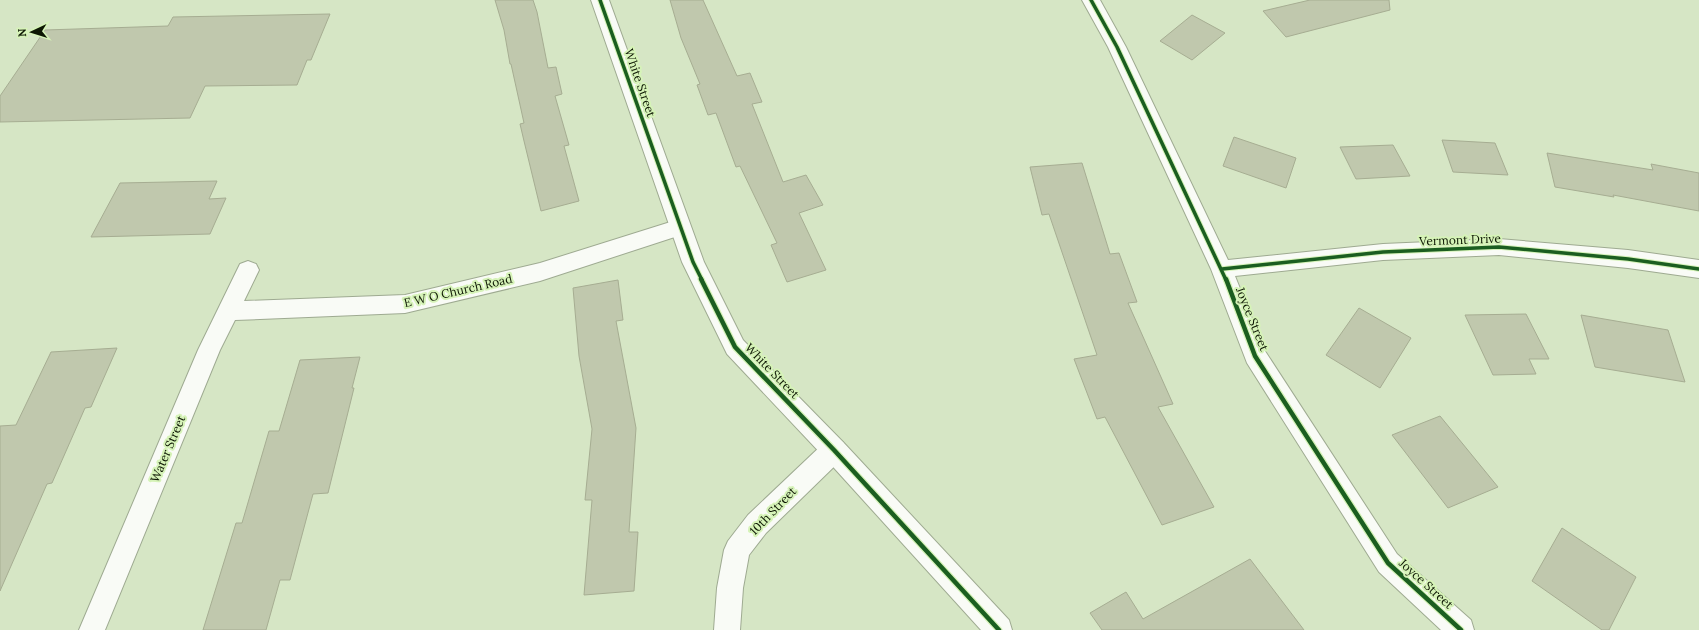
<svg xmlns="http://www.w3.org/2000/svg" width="1699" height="630" font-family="Lora,serif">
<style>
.building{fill:#c0c8ad;stroke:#a6ad92}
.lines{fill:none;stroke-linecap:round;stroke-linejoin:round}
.street-casing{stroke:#9eaa91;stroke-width:2}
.secondary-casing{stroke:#9eaa91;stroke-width:2}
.street{fill:#f9fbf6;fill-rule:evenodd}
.secondary{fill:#f9fbf6;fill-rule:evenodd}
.cycleway-far1-casing{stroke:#d6f3b8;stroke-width:5.5}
.cycleway-casing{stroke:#d6f3b8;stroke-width:7}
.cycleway-far1{stroke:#1b5e20;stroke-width:3.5}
.cycleway{stroke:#1b5e20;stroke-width:4.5}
.labels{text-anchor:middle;stroke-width:4;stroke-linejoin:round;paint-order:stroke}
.street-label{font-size:12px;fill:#0d1703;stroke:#d6f3b8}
</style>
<rect width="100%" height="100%" fill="#d6e6c5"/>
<path class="building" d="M495 0H533L537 12 548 68 556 67 562 94 555 96 569 145 564 146 579 201 541 211 524 141 520 124 524 123 511 64H510L504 30Z
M670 0H703L737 76 750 73 762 102 752 104 783 182 806 175 823 205 799 213 826 270 787 282 771 245 777 243 740 166 736 167 716 113 708 115 697 85 700 84 681 38Z
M1310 0H1389L1390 10 1286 37 1263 11Z
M330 14 311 60H307L297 85 205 86 190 118 0 122V96L45 30 168 26 173 17Z
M1192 15 1225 33 1192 60 1160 41Z
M1234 137 1296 158 1286 188 1223 166Z
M1442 140 1495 143 1508 175 1453 172Z
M1393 145 1410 176 1356 179 1340 147Z
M1547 153 1653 170 1651 164 1699 173V211L1613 195 1614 197 1555 187Z
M1082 163 1110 254 1119 253 1137 302 1128 303 1173 404 1158 407 1214 507 1162 525 1105 417 1097 419 1074 359 1097 355 1049 214 1042 215 1030 167Z
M217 181 209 199 226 198 210 234 91 237 120 183Z
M618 280 623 320 616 321 636 428 629 532H638L634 591 584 595 592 500H585L592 429 579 356 573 288Z
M1359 308 1411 338 1380 388 1326 355Z
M1526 314 1549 359H1529L1536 374 1493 375 1465 315Z
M1581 315 1668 330 1685 382 1595 367Z
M117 348 91 407 85 408 52 483 47 484 0 591V426L16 425 51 352Z
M360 357 352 388H354L328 493 313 494 290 580H280L266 630H203L236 523H242L269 431H279L300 360Z
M1440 416 1498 487 1448 508 1392 435Z
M1562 528 1636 577 1609 630H1602L1532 581Z
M1250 559 1304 630H1102L1090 613 1126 592 1143 619Z"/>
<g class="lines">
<defs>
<path id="street" d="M1082 0H1100L1126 47 1228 260 1383 244 1499 239 1628 250 1699 260V278L1628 268 1499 255 1383 260 1235 276 1265 351 1397 554 1471 620 1474 630H1441L1379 572 1247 363 1211 269 1108 47Z
M680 219 687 221 690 227 687 233 540 281 405 313 235 320 220 350 105 630H79L198 350 240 264 248 261 256 264 259 270 244 301 405 295 540 263Z
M834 439 843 442 846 450 843 458 766 533 749 555 743 588 740 630H714L717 588 724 550 728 541 748 515 825 442Z"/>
<path id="secondary" d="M591 0H609L704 262 743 340 843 442 1009 620 1012 630H981L825 458 727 354 682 262Z"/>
</defs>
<use href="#street" class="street-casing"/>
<use href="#secondary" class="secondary-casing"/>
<use href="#street" class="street"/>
<use href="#secondary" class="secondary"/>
<defs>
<path id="cycleway-far1" d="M600 0 693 262 702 280
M1091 0 1117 47 1226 280
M1222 269 1383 252 1499 247 1628 259 1699 269"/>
<path id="cycleway" d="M701 279 735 347 834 450 999 630
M1226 279 1255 356 1388 563 1461 630"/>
</defs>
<use href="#cycleway-far1" class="cycleway-far1-casing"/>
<use href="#cycleway" class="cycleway-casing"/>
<use href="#cycleway-far1" class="cycleway-far1"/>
<use href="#cycleway" class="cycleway"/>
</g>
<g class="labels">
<g class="street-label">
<text transform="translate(640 83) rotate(71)" y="4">White Street</text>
<text transform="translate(1460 240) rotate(-2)" y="4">Vermont Drive</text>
<text transform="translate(458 291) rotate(-13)" y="4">E W O Church Road</text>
<text transform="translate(1252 319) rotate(68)" y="4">Joyce Street</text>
<text transform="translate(772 371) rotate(46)" y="4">White Street</text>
<text transform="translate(168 449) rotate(-67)" y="4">Water Street</text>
<text transform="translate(773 511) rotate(-46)" y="4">10th Street</text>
<text transform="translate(1426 584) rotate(42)" y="4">Joyce Street</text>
</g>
</g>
<g transform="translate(32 32) rotate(266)" stroke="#d6f3b8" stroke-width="3" paint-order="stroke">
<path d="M0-3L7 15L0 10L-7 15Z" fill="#0d1703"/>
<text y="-6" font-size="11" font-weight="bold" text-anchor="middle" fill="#0d1703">N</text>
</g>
</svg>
